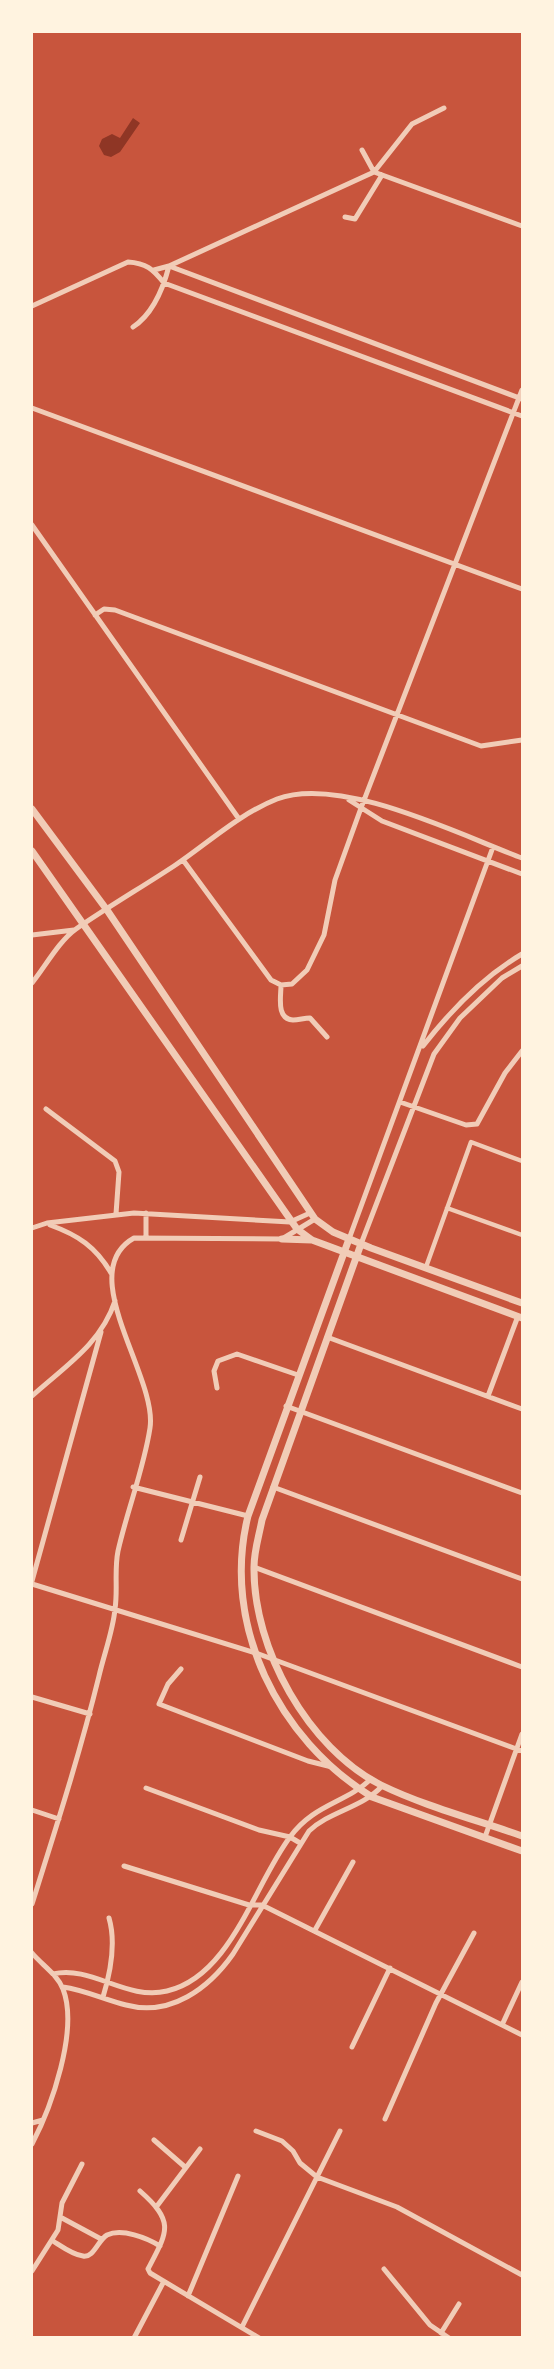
<svg xmlns="http://www.w3.org/2000/svg" width="554" height="2369" font-family="Quicksand,sans-serif">
<style>
.water{fill:#8f3625}
.lines{fill:none;stroke-linecap:round;stroke-linejoin:round}
.pedestrian{stroke:#f1ccb7;stroke-width:4.5}
.minor{stroke:#f1ccb7;stroke-width:5}
.tertiary{stroke:#f1ccb7;stroke-width:7}
</style>
<rect width="100%" height="100%" fill="#c8553d"/>
<path class="water" d="M133 118 140 123 120 152 111 157 104 155 99 146 102 139 112 134 120 138Z"/>
<g class="lines">
<path class="pedestrian" d="M447 1208 522 1235
M426 1267 471 1142 522 1161"/>
<path class="minor" d="M362 150 374 172 522 226
M345 217 355 219 382 175
M154 270 169 266 522 399
M32 306 128 262C146 263 153 269 164 283L522 416
M133 327C153 314 163 289 169 266L374 172 412 124 444 108
M32 408 522 589
M32 525 239 819
M95 615 104 609 115 610 481 746 522 740
M349 800 382 821 522 874
M183 860 271 980 281 985 292 984 307 970 324 935 335 880 361 808 522 390
M32 935 74 930
M32 983C45 967 59 941 76 929 108 907 142 887 174 866 208 843 239 814 277 799 341 775 460 835 522 858
M281 985C281 997 276 1019 293 1020 299 1020 304 1018 310 1018L327 1037
M423 1046C451 1010 483 977 522 954
M400 1102 466 1125 477 1124 505 1073 522 1051
M46 1109 115 1161 119 1172 116 1214
M146 1213V1236
M50 1225C78 1235 96 1247 111 1273
M32 1228 47 1223 134 1213 290 1222 310 1213
M349 1239 493 847
M361 1244 434 1054 460 1018 502 978 522 966
M327 1337 522 1409
M217 1388 214 1371 218 1361 237 1354 298 1375
M32 1396C64 1367 101 1344 115 1301
M488 1396 518 1316
M286 1406 522 1493
M133 1487 248 1516
M273 1487 522 1579
M181 1540 200 1477
M254 1567 522 1667
M32 1581 101 1332
M32 1584 256 1653 522 1751
M181 1669 168 1684 159 1704 308 1761 332 1767
M32 1697 90 1714
M146 1788 259 1830 290 1837 300 1843
M32 1810 59 1819
M485 1837 522 1734
M124 1866 249 1905H262L522 2035
M32 1904C56 1828 80 1753 99 1676 104 1654 113 1631 115 1609 118 1589 114 1571 118 1551 127 1511 144 1468 150 1428 158 1377 73 1272 134 1238L282 1239 315 1219
M315 1930 353 1862
M32 1953C42 1965 57 1974 63 1989 79 2030 51 2108 32 2144
M53 1974C92 1965 126 2001 167 1991 231 1976 254 1885 290 1837 314 1804 346 1803 371 1779
M63 1987C85 1990 105 2000 126 2005 171 2017 209 1988 233 1954L309 1831C330 1811 362 1808 382 1786
M103 1997C110 1974 116 1942 109 1918
M502 2025 522 1982
M352 2047 390 1968
M385 2119 436 2003 474 1933
M32 2123 43 2120
M256 2131 282 2141 293 2151 300 2163 317 2177 397 2207 522 2275
M154 2140 185 2167
M140 2191C175 2222 168 2231 148 2269L150 2273 259 2338
M157 2206 200 2149
M62 2218 101 2239
M53 2241C61 2246 73 2255 83 2256 94 2258 98 2240 107 2235 122 2228 147 2238 160 2246
M384 2269 430 2325 449 2338
M32 2271 58 2230 62 2203 82 2164
M188 2296 238 2176
M242 2327 340 2131
M441 2333 459 2304
M134 2338 163 2283"/>
<path class="tertiary" d="M32 809 107 910 315 1219 333 1232 371 1248 522 1303
M32 851 297 1229 312 1240 522 1318
M282 1239 312 1240
M349 1239 248 1516C221 1625 278 1739 372 1797L522 1851
M361 1244 262 1520C259 1536 254 1551 254 1567 253 1649 308 1748 381 1785 424 1806 477 1820 522 1836"/>
</g>
<rect width="554" height="2369" fill="none" stroke="#fff3e0" stroke-width="66"/>
</svg>
